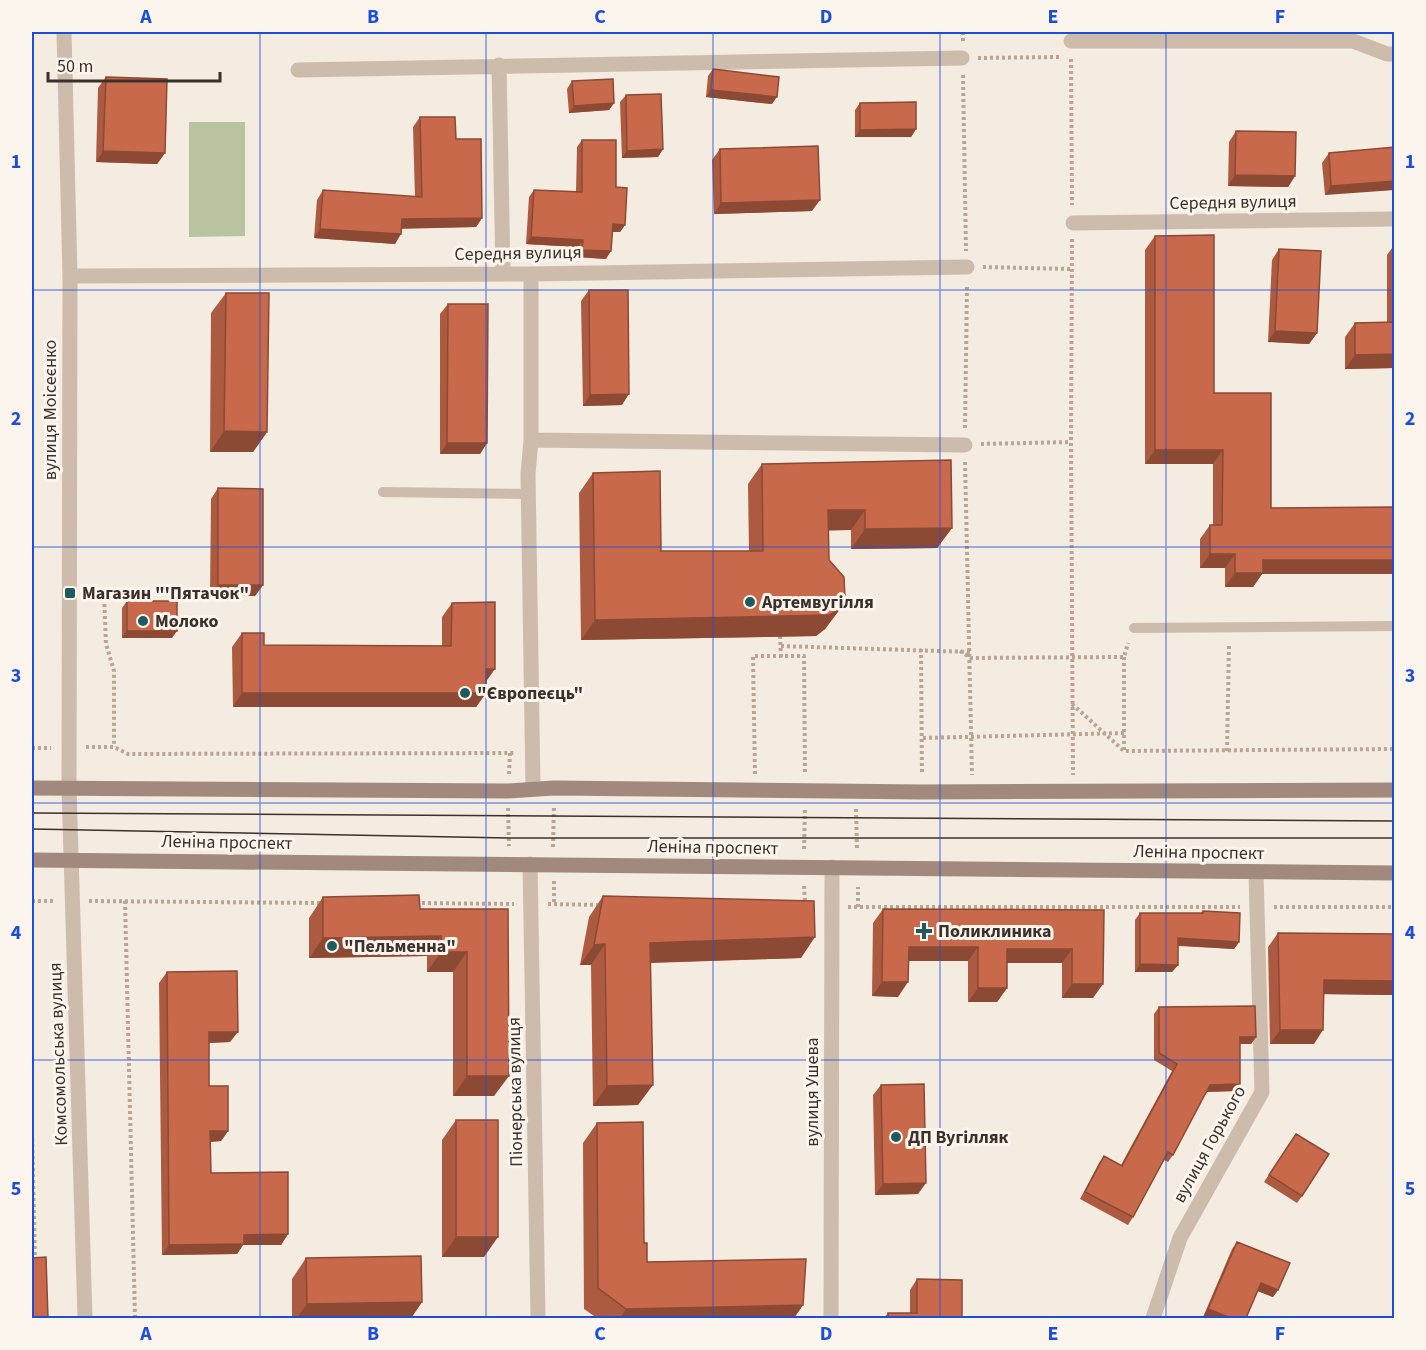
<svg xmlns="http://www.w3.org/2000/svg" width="1426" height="1350" font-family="'Source Sans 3',sans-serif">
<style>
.green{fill:#b8c4a0}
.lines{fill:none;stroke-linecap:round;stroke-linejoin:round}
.path{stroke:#b9a596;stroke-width:4;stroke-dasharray:3 3;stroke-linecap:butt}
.service{stroke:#cdbbac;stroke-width:10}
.minor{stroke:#cdbbac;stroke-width:15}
.tertiary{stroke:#cdbbac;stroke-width:15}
.secondary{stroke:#a18a7d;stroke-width:15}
.tram{stroke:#3b302b;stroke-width:1.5}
.wall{fill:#ac5a40}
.shaded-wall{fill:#8c4a34}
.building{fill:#c8694b;stroke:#8c4a34;stroke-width:1.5}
.grid{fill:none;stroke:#1d4ed8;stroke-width:1.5;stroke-opacity:0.55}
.poi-dot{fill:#1f5a5e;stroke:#fbf5ee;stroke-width:2}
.labels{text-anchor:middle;stroke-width:6;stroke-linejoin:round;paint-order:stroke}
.street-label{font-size:18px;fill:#3b302b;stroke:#fbf5ee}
.poi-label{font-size:18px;font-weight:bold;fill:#3b302b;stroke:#fbf5ee;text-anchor:start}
.neatline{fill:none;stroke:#1d4ed8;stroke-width:2}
.grid-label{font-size:20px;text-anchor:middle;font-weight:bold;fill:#1d4ed8}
</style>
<rect width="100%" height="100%" fill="#f4ebe1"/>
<path class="green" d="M189 122H245V236L189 237Z"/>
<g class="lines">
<path class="path" d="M963 41V32
M978 58 1061 57
M1071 59 1072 205
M963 75 966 251
M1072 239 1071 442 1073 775
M983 267 1072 269
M965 428 967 285
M981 444 1071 442
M965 462 972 775
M85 593H104L106 644 114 671V747
M780 636 781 657
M781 646 970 652
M921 649 922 773
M960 651 971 658 1124 657 1128 643
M1124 657V751
M1072 704 1124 751 1394 749
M923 738 1124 733
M86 747H114L128 754 515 753
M32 748H51
M1227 751 1229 643
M509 774 510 753
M755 774 753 656H804L805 774
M508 808 509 846
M856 809 857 849
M553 847 554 806
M804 849 805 808
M554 881V904
M804 886 805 903
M32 901H55
M89 901 322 903
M125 901 135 1318
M416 903 514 904
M548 904 601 905
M848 907H1240
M858 907V887
M1274 907H1394
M32 1132 35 1261"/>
<path class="service" d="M383 492 528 494
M1134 628 1394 626"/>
<path class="minor" d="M1071 41H1353L1387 54H1394
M499 65 503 273
M298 70 962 58
M1073 223 1394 219
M531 274V440L528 474 533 788
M70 276 531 274 967 267
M531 440 965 445
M530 864 538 1318
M831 1318 832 867
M1153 1318 1180 1238 1262 1092 1256 873"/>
<path class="tertiary" d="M64 32 70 276 69 788 85 1318"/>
<path class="secondary" d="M32 788 508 791 554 788 922 792 1394 790
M32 860 1394 873"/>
<path class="tram" d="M32 813 1394 821
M32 829 509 838H1394"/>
</g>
<path class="wall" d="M713 69 772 104 706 97 708 76Z
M106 77 165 153 157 164 96 162 98 88Z
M572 81 614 103 609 110 569 113 567 89Z
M626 95 663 149 658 157 622 158 620 102Z
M860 103 916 129 911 137H855V110Z
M420 117 456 139 482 218 476 227 402 228 395 244 314 238 317 200 323 190 415 197 413 127Z
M1236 131 1295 176 1288 187 1228 186 1229 142Z
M582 140 616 187 625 225 620 232H612L606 259 577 257 578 247 526 244 529 197 534 190 576 192 577 147Z
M1395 147 1325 195 1322 163 1329 153Z
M720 149 812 211 714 214 712 160Z
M1155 236 1214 393 1271 508 1395 507V574H1262L1253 587H1225V568H1200V539L1210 525H1213V464H1145V250Z
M1395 244V368L1345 369V337L1355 323 1387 322V255Z
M1279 249 1317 333 1309 344 1268 342 1272 260Z
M589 290 622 405 583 406 581 301Z
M226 293 267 432 253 452H210L211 313Z
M448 304 487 443 480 454H440V314Z
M762 464 952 528 937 548 851 549V530H829V560L840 609 825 629 816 636 581 640 579 493 593 473 661 551H749L748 484Z
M218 488 263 585 255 596H210L211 499Z
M127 601 172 638H122V608Z
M452 603 486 682V693L476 707H233L232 647 242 633 264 645 442 646V617Z
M603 896 801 958 651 963 638 1105 593 1106 591 965H580L589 917Z
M323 897 420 909H508L494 1096H453V972H427V956L309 958V918Z
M883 909 1104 910 1093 998H1062V963H1007V988L997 1002H968V961H908L898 997 872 996 873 923Z
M1203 911 1239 942 1234 949 1178 946V965L1172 972H1135V920L1140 913H1201Z
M1278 933 1395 934V995L1324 994 1314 1044H1270L1268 947Z
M167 972 230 1042 209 1043V1086L228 1131 221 1141 211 1142V1173L288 1234 281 1245H243L237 1254 162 1255 159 983Z
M1159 1007 1256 1037 1251 1044H1240L1235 1091 1206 1092 1173 1155 1168 1162 1164 1160 1133 1217 1128 1225 1080 1199 1099 1163 1104 1156 1121 1165 1172 1071 1154 1060V1014Z
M881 1085 918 1194 875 1195 873 1095Z
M456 1120 484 1257H442V1140Z
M597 1123 644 1243 647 1262 803 1305 794 1318H597L584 1309 583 1143Z
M1296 1134 1302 1196 1297 1203 1264 1182Z
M1237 1242 1278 1290 1273 1297 1257 1291 1203 1317 1232 1249Z
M306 1258 422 1302 411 1318H292V1279Z
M917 1279 962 1318H884L888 1313H910V1290Z"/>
<path class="shaded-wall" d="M551 32H597L549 34Z
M711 90 777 97 772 104 706 97Z
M614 103 609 110 569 113 574 106Z
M916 129 911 137H855L860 130Z
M663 149 658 157 622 158 627 151Z
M103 151 165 153 157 164 96 162Z
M1235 175 1295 176 1288 187 1228 186Z
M1395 181V190L1325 195 1331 186Z
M820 200 812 211 714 214 721 203Z
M482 218 476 227 396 229 402 219Z
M613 224 625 225 620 232H608Z
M320 229 401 234 395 244 314 238Z
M531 237 583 240 578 247 526 244Z
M582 250 611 251 606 259 577 257Z
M1275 331 1317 333 1309 344 1268 342Z
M1395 354V368L1345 369 1355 355Z
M629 394 622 405 583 406 590 395Z
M224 431 267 432 253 452H210Z
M447 443H487L480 454H440Z
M1155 450H1223L1213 464H1145Z
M828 510H865L851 530 814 531Z
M952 528 937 548 851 549 865 529Z
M1210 554H1235L1225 568H1200Z
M1263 560H1395V574H1262L1253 587H1225L1235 573Z
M218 585H263L255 596H210Z
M840 609 825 629 816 636 581 640 595 620Z
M127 631H177L172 638H122Z
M486 669H495L485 683Z
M242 693H486L476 707H233Z
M441 936 427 956 309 958 323 938Z
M815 937 801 958 636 963 650 943Z
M1178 938 1239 942 1234 949 1173 945Z
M605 944 591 965H580L594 945Z
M909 947H978L968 961H899Z
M1007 949H1072L1062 963H997Z
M441 952H467L453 972H427Z
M1140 964 1178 965 1172 972H1135Z
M1324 980 1395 981V995L1314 994Z
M882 982H908L898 997 872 996Z
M1072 984H1103L1093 998H1062Z
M978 988H1007L997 1002H968Z
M1280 1030H1323L1314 1044H1270Z
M209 1032H238L230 1042 201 1043Z
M1240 1037H1256L1251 1044H1234Z
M467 1076H509L494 1096H453Z
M1240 1084 1235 1091 1205 1092 1210 1085Z
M653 1085 638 1105 593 1106 607 1086Z
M210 1131H228L221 1141 203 1142Z
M926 1183 918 1194 875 1195 883 1184Z
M288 1234 281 1245H243L237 1254 162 1255 169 1245 244 1235Z
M456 1237H498L484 1257H442Z
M1261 1283 1278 1290 1273 1297 1256 1290Z
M422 1302 411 1318H297L307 1304Z
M803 1305 794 1318H620L626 1309Z
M1208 1309 1231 1318H1208L1203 1317Z"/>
<path class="building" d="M713 69 779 77 777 97 711 90Z
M106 77 167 79 165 153 103 151Z
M613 79 614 103 574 106 572 81Z
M661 94 663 149 627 151 626 95Z
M916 102V129L860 130V103Z
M420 117H455L456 139H481L482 218 402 219 401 234 320 229 323 190 422 197Z
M1236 131 1296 132 1295 176 1235 175Z
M582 140H616V187L627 188 625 225 613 224 611 251 582 250 583 240 531 237 534 190 582 192Z
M818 146 820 200 721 203 720 149Z
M1395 147V181L1331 186 1329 153Z
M1214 235V393H1271V508L1395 507V560H1263V573H1235V554H1210V525H1222L1223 450H1155V236Z
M1279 249 1321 251 1317 333 1275 331Z
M589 290H628L629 394 590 395Z
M226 293H269L267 432 224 431Z
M448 304H488L487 443H447Z
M1395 322V354L1355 355V323Z
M951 460 952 528 865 529V510H828L829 560 844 577 845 598 840 609 830 615 595 620 593 473 660 471 661 551H763L762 464Z
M218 488 263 489V585H218Z
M127 601H177V631H127Z
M495 602V669H486V693H242V633H264V645L451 646 452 603Z
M419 895 420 909H508L509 1076H467V952H441V936L323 938V897Z
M603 896 814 901 815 937 650 943 653 1085 607 1086 605 944 594 945Z
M883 909 1104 910 1103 984H1072V949H1007V988H978V947H909L908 982H882Z
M1203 911 1240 913 1239 942 1178 938V965L1140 964V913H1203Z
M1278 933 1395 934V981L1324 980 1323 1030H1280Z
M237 971 238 1032H209V1086H228V1131H210L211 1173 288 1172V1234L244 1235V1244L169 1245 167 972Z
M1255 1006 1256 1037H1240V1084L1210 1085 1173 1155 1168 1152 1133 1217 1085 1192 1104 1156 1122 1166 1177 1064 1159 1053V1007Z
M924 1084 926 1183 883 1184 881 1085Z
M456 1120H498V1237H456Z
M643 1122 644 1243H647V1262L806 1259 803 1305 626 1309 598 1288 597 1123Z
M1296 1134 1329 1154 1302 1196 1269 1175Z
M1237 1242 1290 1263 1278 1290 1261 1283 1246 1318H1231L1208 1309Z
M421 1256 422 1302 307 1304 306 1258Z
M46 1257 48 1318H32V1258Z
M917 1279 962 1280V1318H888V1313H917Z"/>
<path class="grid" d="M260 32V1318M486 32V1318M713 32V1318M940 32V1318M1166 32V1318M32 290H1394M32 547H1394M32 803H1394M32 1060H1394"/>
<g class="poi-dot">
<rect x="64" y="587" width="12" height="12" rx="3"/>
<circle cx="750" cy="602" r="6"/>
<circle cx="143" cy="621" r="6"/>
<circle cx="465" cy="693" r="6"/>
<path d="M921 922h6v6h6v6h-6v6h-6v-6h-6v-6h6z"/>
<circle cx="332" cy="946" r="6"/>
<circle cx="896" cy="1137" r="6"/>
</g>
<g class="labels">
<g class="street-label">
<text transform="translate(1233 202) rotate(-1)" y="6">Середня вулиця</text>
<text transform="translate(518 253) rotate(-1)" y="6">Середня вулиця</text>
<text transform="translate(50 410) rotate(-90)" y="6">вулиця Моісеєнко</text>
<text transform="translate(227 842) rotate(1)" y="6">Леніна проспект</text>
<text transform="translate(713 847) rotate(1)" y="6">Леніна проспект</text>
<text transform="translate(1199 852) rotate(1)" y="6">Леніна проспект</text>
<text transform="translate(58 1054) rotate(-92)" y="6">Комсомольська вулиця</text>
<text transform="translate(515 1092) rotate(-91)" y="6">Піонерська вулиця</text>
<text transform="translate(812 1092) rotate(-90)" y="6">вулиця Ушева</text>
<text transform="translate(1209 1144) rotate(-61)" y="6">вулиця Горького</text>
</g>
<g class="poi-label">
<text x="82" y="599">Магазин "'Пятачок"</text>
<text x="762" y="608">Артемвугілля</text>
<text x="155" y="627">Молоко</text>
<text x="477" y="699">"Європеєць"</text>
<text x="938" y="937">Поликлиника</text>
<text x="344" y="952">"Пельменна"</text>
<text x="908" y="1143">ДП Вугілляк</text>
</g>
</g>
<rect width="1426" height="1350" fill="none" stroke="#fbf5ee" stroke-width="66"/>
<path d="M48 72v9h172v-9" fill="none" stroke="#3b302b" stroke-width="3"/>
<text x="57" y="72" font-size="18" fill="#3b302b" stroke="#fbf5ee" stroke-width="4.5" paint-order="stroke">50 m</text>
<rect x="33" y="33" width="1360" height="1284" class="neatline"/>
<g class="grid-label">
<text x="146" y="23">A</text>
<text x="373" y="23">B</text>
<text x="600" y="23">C</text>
<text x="826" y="23">D</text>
<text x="1053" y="23">E</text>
<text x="1280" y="23">F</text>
<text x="16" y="168">1</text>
<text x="1410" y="168">1</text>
<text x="16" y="425">2</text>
<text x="1410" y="425">2</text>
<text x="16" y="682">3</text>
<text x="1410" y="682">3</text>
<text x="16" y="939">4</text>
<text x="1410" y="939">4</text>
<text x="16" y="1195">5</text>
<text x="1410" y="1195">5</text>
<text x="146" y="1340">A</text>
<text x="373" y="1340">B</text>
<text x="600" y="1340">C</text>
<text x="826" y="1340">D</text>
<text x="1053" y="1340">E</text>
<text x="1280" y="1340">F</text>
</g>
</svg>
